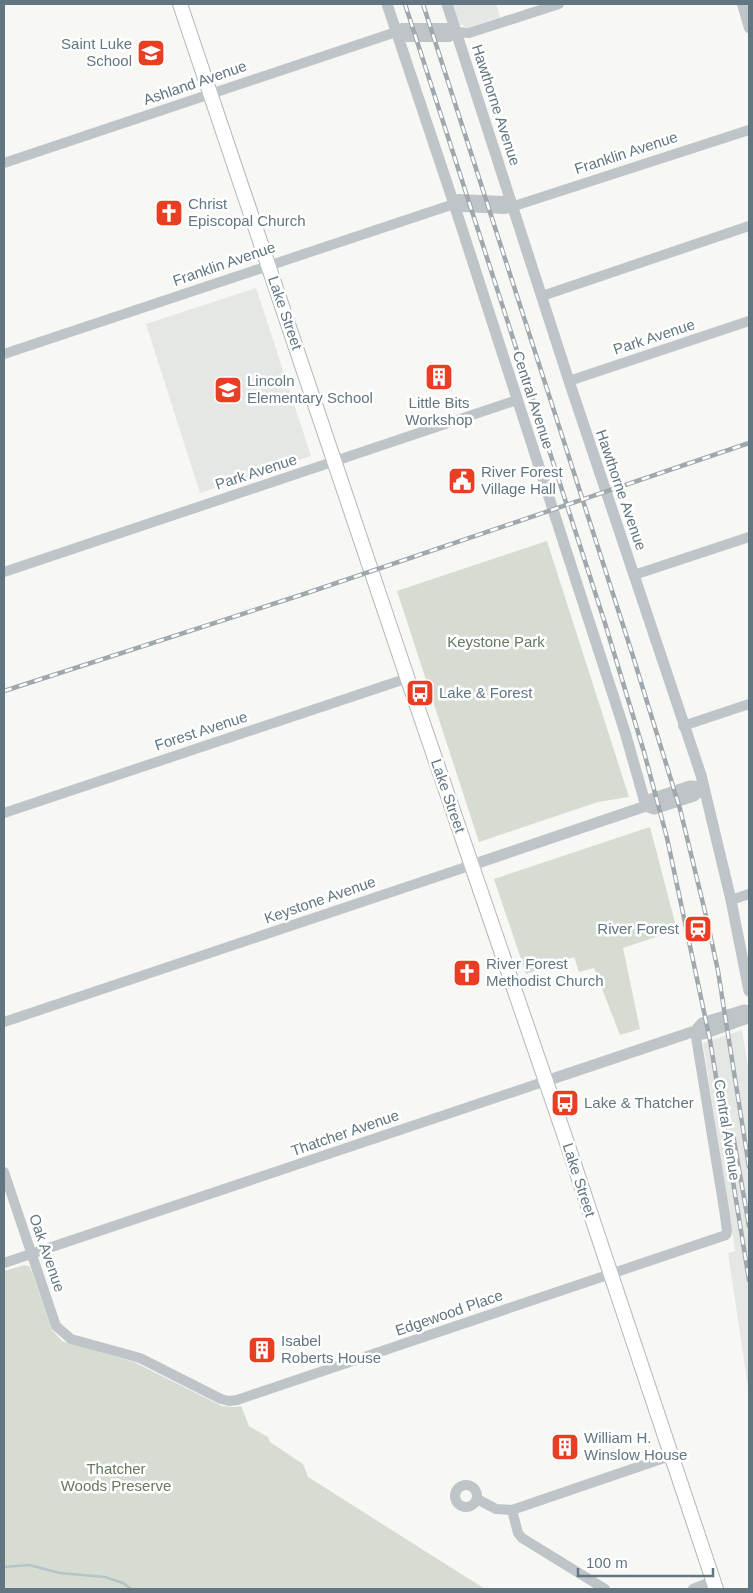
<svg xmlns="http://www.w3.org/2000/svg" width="753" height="1593" font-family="Arial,sans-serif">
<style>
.built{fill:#e5e7e5}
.green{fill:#d7dcd3}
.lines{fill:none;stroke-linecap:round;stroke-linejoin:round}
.stream{stroke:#b5c5c7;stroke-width:2.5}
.secondary-casing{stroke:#b0b8bc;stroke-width:16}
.minor{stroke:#bec4c7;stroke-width:10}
.tertiary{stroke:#bec4c7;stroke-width:11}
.secondary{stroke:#fff;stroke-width:14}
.rail-casing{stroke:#9fa8ad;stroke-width:4.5}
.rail{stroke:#fff;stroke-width:2.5;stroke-dasharray:8;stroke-linecap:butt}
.labels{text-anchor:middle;stroke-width:5;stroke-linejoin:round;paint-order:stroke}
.poi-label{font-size:15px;fill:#617680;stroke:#fff;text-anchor:start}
.street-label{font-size:15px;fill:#617680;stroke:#fff}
.park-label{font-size:15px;fill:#677860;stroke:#fff}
</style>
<rect width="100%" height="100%" fill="#f7f7f4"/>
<path class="built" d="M452 4H496L500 17 468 28 459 24Z
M256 288 311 456 200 493 146 324Z
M742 1030 749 1073V1394L728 1253 735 1251 703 1043Z"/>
<path class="green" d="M547 541 629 797 598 802 479 842 397 591Z
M650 827 677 930 623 948 640 1029 620 1035 594 968 579 972 574 957 526 974 494 879Z
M25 1265 30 1267 32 1272 52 1330 62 1341 134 1362 222 1406 234 1407 241 1406 249 1426 268 1437 270 1442 303 1464 308 1477 485 1589H4V1271Z"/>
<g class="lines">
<path class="stream" d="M4 1567 29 1565 60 1573 105 1577 123 1583 131 1589"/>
<defs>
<path id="secondary" d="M180 4 404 668 565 1137 716 1589"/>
</defs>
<use href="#secondary" class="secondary-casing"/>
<path class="minor" d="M742 4 749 28
M396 32 406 37H449L457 32
M4 163 396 32 402 28H446L457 32 469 33 559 4
M454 204 462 207 505 209 749 130
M542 296 749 226
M4 354 454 204 459 199 503 201 513 206
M569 381 749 321
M4 572 517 400
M634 575 749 537
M683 726 749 704
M4 813 408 678
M731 900 749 894
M4 1022 472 865
M4 1172 56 1326 71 1339 140 1358 221 1399 229 1401 237 1400 726 1235 727 1231 724 1209 695 1031
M4 1263 546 1081
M455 1496a11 11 0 1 1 22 0a11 11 0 1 1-22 0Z
M477 1499 496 1509 512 1510 518 1533 522 1538 605 1589
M512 1510 670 1456
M693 1589 713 1581"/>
<path class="tertiary" d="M387 4 454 204 625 732 646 806
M447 4 569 381 701 775 731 900 749 991
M646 806 654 809 694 796 704 787
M472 865 646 806 651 799 690 786 704 787
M695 1031 703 1034 745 1019 749 1015
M546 1081 695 1031 702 1023 744 1010 749 1011"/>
<use href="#secondary" class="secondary"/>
<defs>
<path id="rail" d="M405 4 604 620 644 752 667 838 710 1040 749 1280
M423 4 632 653 680 809 707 920 718 971 749 1167
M4 691 304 594 749 443
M733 1135 749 1226"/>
</defs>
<use href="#rail" class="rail-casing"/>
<use href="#rail" class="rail"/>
</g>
<defs>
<symbol id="school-square" viewBox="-11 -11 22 22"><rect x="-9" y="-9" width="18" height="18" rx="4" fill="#e93e23" stroke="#fff"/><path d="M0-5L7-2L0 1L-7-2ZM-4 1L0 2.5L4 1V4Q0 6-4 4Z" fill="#fff"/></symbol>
<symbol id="church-square" viewBox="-11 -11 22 22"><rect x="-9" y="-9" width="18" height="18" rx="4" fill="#e93e23" stroke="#fff"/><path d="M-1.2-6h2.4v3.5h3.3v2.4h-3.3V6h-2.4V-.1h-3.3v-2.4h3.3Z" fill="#fff"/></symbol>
<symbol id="building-square" viewBox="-11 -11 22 22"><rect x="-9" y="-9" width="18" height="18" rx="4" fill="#e93e23" stroke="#fff"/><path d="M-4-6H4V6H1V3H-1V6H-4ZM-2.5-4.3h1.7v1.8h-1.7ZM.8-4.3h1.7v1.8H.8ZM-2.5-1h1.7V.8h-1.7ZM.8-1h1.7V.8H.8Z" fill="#fff"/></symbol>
<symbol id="civic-square" viewBox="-11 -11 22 22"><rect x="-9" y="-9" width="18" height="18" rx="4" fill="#e93e23" stroke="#fff"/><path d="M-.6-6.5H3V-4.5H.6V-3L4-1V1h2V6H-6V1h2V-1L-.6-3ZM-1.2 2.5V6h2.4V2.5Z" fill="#fff"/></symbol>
<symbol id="bus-square" viewBox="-11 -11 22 22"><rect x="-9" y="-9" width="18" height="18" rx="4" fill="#e93e23" stroke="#fff"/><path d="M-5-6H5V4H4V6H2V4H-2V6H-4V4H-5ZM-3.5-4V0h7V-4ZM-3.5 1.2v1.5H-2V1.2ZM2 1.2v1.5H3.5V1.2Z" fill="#fff"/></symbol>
<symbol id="station-square" viewBox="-11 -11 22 22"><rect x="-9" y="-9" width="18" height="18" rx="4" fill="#e93e23" stroke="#fff"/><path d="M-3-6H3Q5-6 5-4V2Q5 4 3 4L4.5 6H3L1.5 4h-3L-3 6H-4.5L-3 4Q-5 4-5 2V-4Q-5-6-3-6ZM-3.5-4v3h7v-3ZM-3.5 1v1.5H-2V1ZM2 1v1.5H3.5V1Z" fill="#fff"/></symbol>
</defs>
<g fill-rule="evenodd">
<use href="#school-square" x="135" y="37" width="32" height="32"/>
<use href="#church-square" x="153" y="197" width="32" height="32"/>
<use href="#building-square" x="423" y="361" width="32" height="32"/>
<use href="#school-square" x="212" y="374" width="32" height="32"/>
<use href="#civic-square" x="446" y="465" width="32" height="32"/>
<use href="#bus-square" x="404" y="677" width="32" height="32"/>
<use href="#station-square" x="682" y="913" width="32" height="32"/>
<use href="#church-square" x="451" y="957" width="32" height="32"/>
<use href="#bus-square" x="549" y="1087" width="32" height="32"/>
<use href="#building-square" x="246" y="1334" width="32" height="32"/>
<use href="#building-square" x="549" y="1431" width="32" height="32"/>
</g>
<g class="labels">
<g class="poi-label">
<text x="132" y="49" text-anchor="end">Saint Luke<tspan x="132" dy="17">School</tspan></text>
<text x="188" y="209">Christ<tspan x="188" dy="17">Episcopal Church</tspan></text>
<text x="247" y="386">Lincoln<tspan x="247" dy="17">Elementary School</tspan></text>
<text x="439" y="408" text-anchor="middle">Little Bits<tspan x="439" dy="17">Workshop</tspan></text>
<text x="481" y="477">River Forest<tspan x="481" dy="17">Village Hall</tspan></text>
<text x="439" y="698">Lake &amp; Forest</text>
<text x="679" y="934" text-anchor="end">River Forest</text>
<text x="486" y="969">River Forest<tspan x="486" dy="17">Methodist Church</tspan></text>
<text x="584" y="1108">Lake &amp; Thatcher</text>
<text x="281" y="1346">Isabel<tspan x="281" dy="17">Roberts House</tspan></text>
<text x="584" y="1443">William H.<tspan x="584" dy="17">Winslow House</tspan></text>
</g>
<g class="street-label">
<text transform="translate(195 83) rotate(-19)" y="5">Ashland Avenue</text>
<text transform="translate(496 105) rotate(72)" y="5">Hawthorne Avenue</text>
<text transform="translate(626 153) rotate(-18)" y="5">Franklin Avenue</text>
<text transform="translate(224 264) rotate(-19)" y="5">Franklin Avenue</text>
<text transform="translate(285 313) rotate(71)" y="5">Lake Street</text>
<text transform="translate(654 337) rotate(-18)" y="5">Park Avenue</text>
<text transform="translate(533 400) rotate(72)" y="5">Central Avenue</text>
<text transform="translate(256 472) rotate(-18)" y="5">Park Avenue</text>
<text transform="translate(621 490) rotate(71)" y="5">Hawthorne Avenue</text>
<text transform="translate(201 731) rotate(-18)" y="5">Forest Avenue</text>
<text transform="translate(448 796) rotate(71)" y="5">Lake Street</text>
<text transform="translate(320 900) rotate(-19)" y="5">Keystone Avenue</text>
<text transform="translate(727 1130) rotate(81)" y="5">Central Avenue</text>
<text transform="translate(345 1133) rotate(-19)" y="5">Thatcher Avenue</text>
<text transform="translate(579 1180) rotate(72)" y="5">Lake Street</text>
<text transform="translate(47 1253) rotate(71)" y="5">Oak Avenue</text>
<text transform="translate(449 1313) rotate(-19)" y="5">Edgewood Place</text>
</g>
<g class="park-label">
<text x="496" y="647">Keystone Park</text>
<text x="116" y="1474">Thatcher<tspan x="116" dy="17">Woods Preserve</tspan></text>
</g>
</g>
<rect width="753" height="1593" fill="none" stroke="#617680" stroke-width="10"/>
<path d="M578 1568v8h135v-8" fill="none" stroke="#617680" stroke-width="2.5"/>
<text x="586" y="1568" font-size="15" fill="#617680" stroke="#ffffff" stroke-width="4" paint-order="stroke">100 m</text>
</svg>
